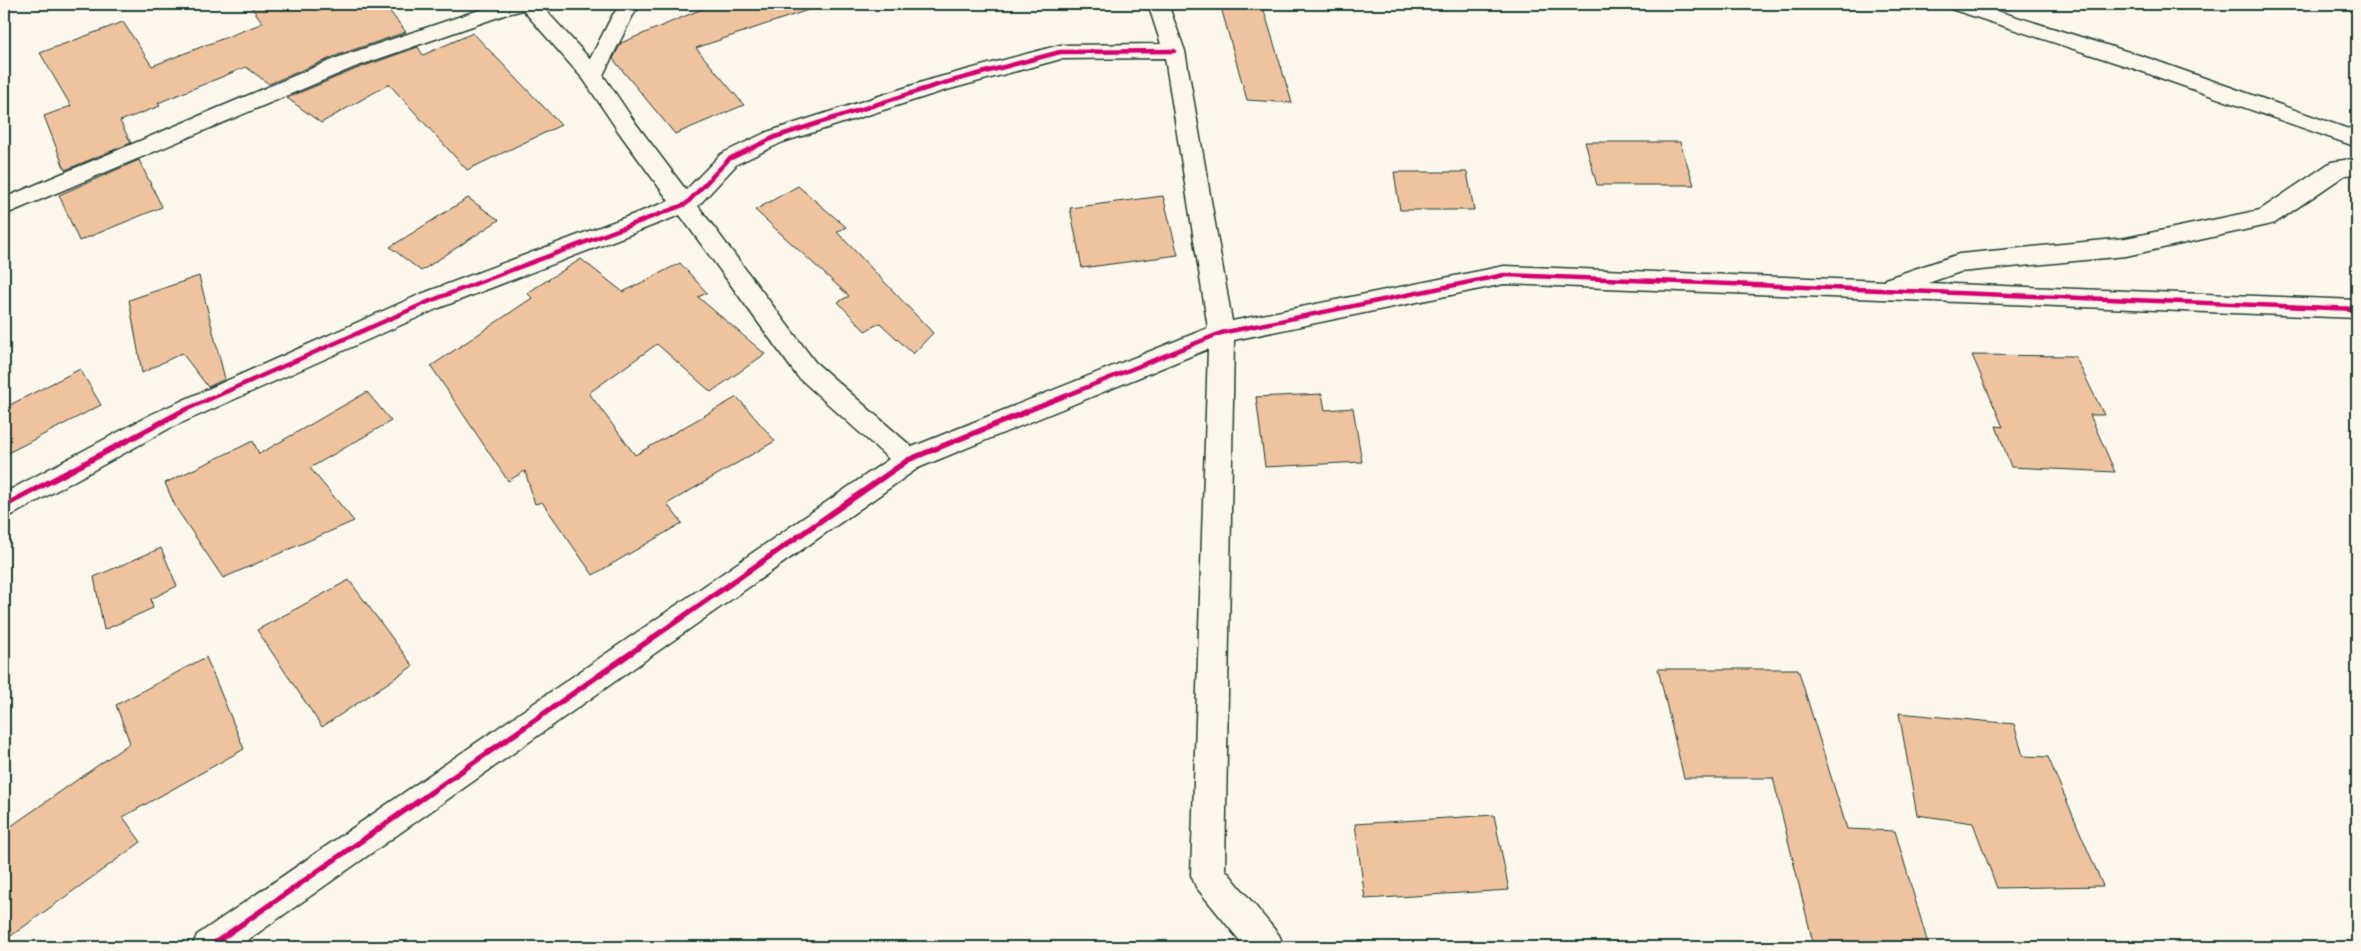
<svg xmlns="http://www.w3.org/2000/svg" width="2361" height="951" font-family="'Architects Daughter',sans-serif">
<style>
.building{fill:#eec39e;stroke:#1f3d34}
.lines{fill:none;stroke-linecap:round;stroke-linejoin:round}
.minor-casing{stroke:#1f3d34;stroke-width:3}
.minor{fill:#fbf7ec;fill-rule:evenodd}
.cycleway-far1-casing{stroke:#fbf7ec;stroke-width:7}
.cycleway-casing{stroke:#fbf7ec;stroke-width:9}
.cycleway-far1{stroke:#d6006c;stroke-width:4.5}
.cycleway{stroke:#d6006c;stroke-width:5.5}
</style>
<rect width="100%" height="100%" fill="#fbf7ec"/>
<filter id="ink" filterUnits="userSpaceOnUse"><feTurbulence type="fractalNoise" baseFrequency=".02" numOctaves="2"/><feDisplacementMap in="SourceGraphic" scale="10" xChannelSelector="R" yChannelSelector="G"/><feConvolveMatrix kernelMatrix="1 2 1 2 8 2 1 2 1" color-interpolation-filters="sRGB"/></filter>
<g filter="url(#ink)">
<path class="building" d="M249 4H384L406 32 338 55 269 84 246 67 158 103 160 106 120 121 131 143 65 170 44 116 71 106 40 53 123 22 152 66 263 23Z
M714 4H807L808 10 696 48 744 105 675 134 613 59 621 43Z
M1220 4H1262L1292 103 1247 100Z
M473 33 561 125 467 170 389 84 321 123 287 98 356 69 418 47 423 55Z
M1585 142H1680L1694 185H1597Z
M139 160 162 207 79 241 59 195Z
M1394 172H1467L1474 210H1400Z
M798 186 846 227 837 232 933 333 913 354 880 323 865 331 838 302 849 296 755 210Z
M1163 196 1178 255 1082 268 1070 208Z
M468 198 499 220 421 271 390 247Z
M581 259 623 292 680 263 707 293 698 297 765 354 711 392 657 344 589 393 635 455 737 397 775 441 667 504 682 523 593 575 542 502 535 504 525 471 508 481 431 366 532 298 527 293Z
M199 276 225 379 208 387 182 353 142 373 129 300Z
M1972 355 2075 356 2104 415H2090L2115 472 2011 467 1996 426 2003 427Z
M80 369 101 405 4 455V408Z
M367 392 391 421 310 468 354 521 223 578 176 508 165 483 253 441 259 454Z
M1322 394 1325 410 1353 408 1362 462 1265 467 1256 397Z
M161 548 177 586 151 599 153 608 104 630 94 577Z
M349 580 413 666 322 727 257 630Z
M206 657 244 749 123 817 141 842 4 941V831L130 743 116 705Z
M1658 669H1798L1847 829 1895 831 1929 947H1814L1773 778H1684Z
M1899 713 2014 724 2023 756 2048 757 2103 886 1997 888 1973 823 1917 815Z
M1494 815 1509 890 1365 899 1355 824Z"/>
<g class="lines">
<defs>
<path id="minor" d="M540 4 590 59 612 16 621 4H641L632 17 603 75 634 121 686 190 721 154 767 132 929 80 1060 45 1161 44 1148 4H1168L1185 51 1232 321 1504 266 1884 281 1885 279 1959 254 2126 238 2260 210 2331 162 2357 158V174L2345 175 2275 223 2267 225 2126 256 1960 272 1928 283 2357 300V318L1504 284 1234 340 1225 869 1279 935 1284 947H1245L1196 887 1191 875 1208 349 918 468 238 947H192L197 935 889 459 797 376 680 215 439 308 170 428 14 514 4 518V493L152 414 421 294 669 201 618 131 584 80 523 10 507 14 355 67 4 215V198L339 57 494 5ZM1165 58 1208 328 912 447 815 362 698 206 737 164 783 142 943 91 1061 59Z
M1945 4H1975L2148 58 2357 132V147L2132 68 1948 8Z"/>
</defs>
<use href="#minor" class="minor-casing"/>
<use href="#minor" class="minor"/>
<defs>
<path id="cycleway-far1" d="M178 413 430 301 686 204 729 159 775 137 937 85 1060 52 1174 51
M1023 413 1221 333 1504 275 2357 309"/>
<path id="cycleway" d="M4 506 181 412
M209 947 908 460 1026 412"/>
</defs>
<use href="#cycleway-far1" class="cycleway-far1-casing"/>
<use href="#cycleway" class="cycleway-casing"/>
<use href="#cycleway-far1" class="cycleway-far1"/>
<use href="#cycleway" class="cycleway"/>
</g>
</g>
<rect width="2361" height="951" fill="none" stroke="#fbf7ec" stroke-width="20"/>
<rect x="10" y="10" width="2341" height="931" fill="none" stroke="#1f3d34" stroke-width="2" filter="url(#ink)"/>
</svg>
